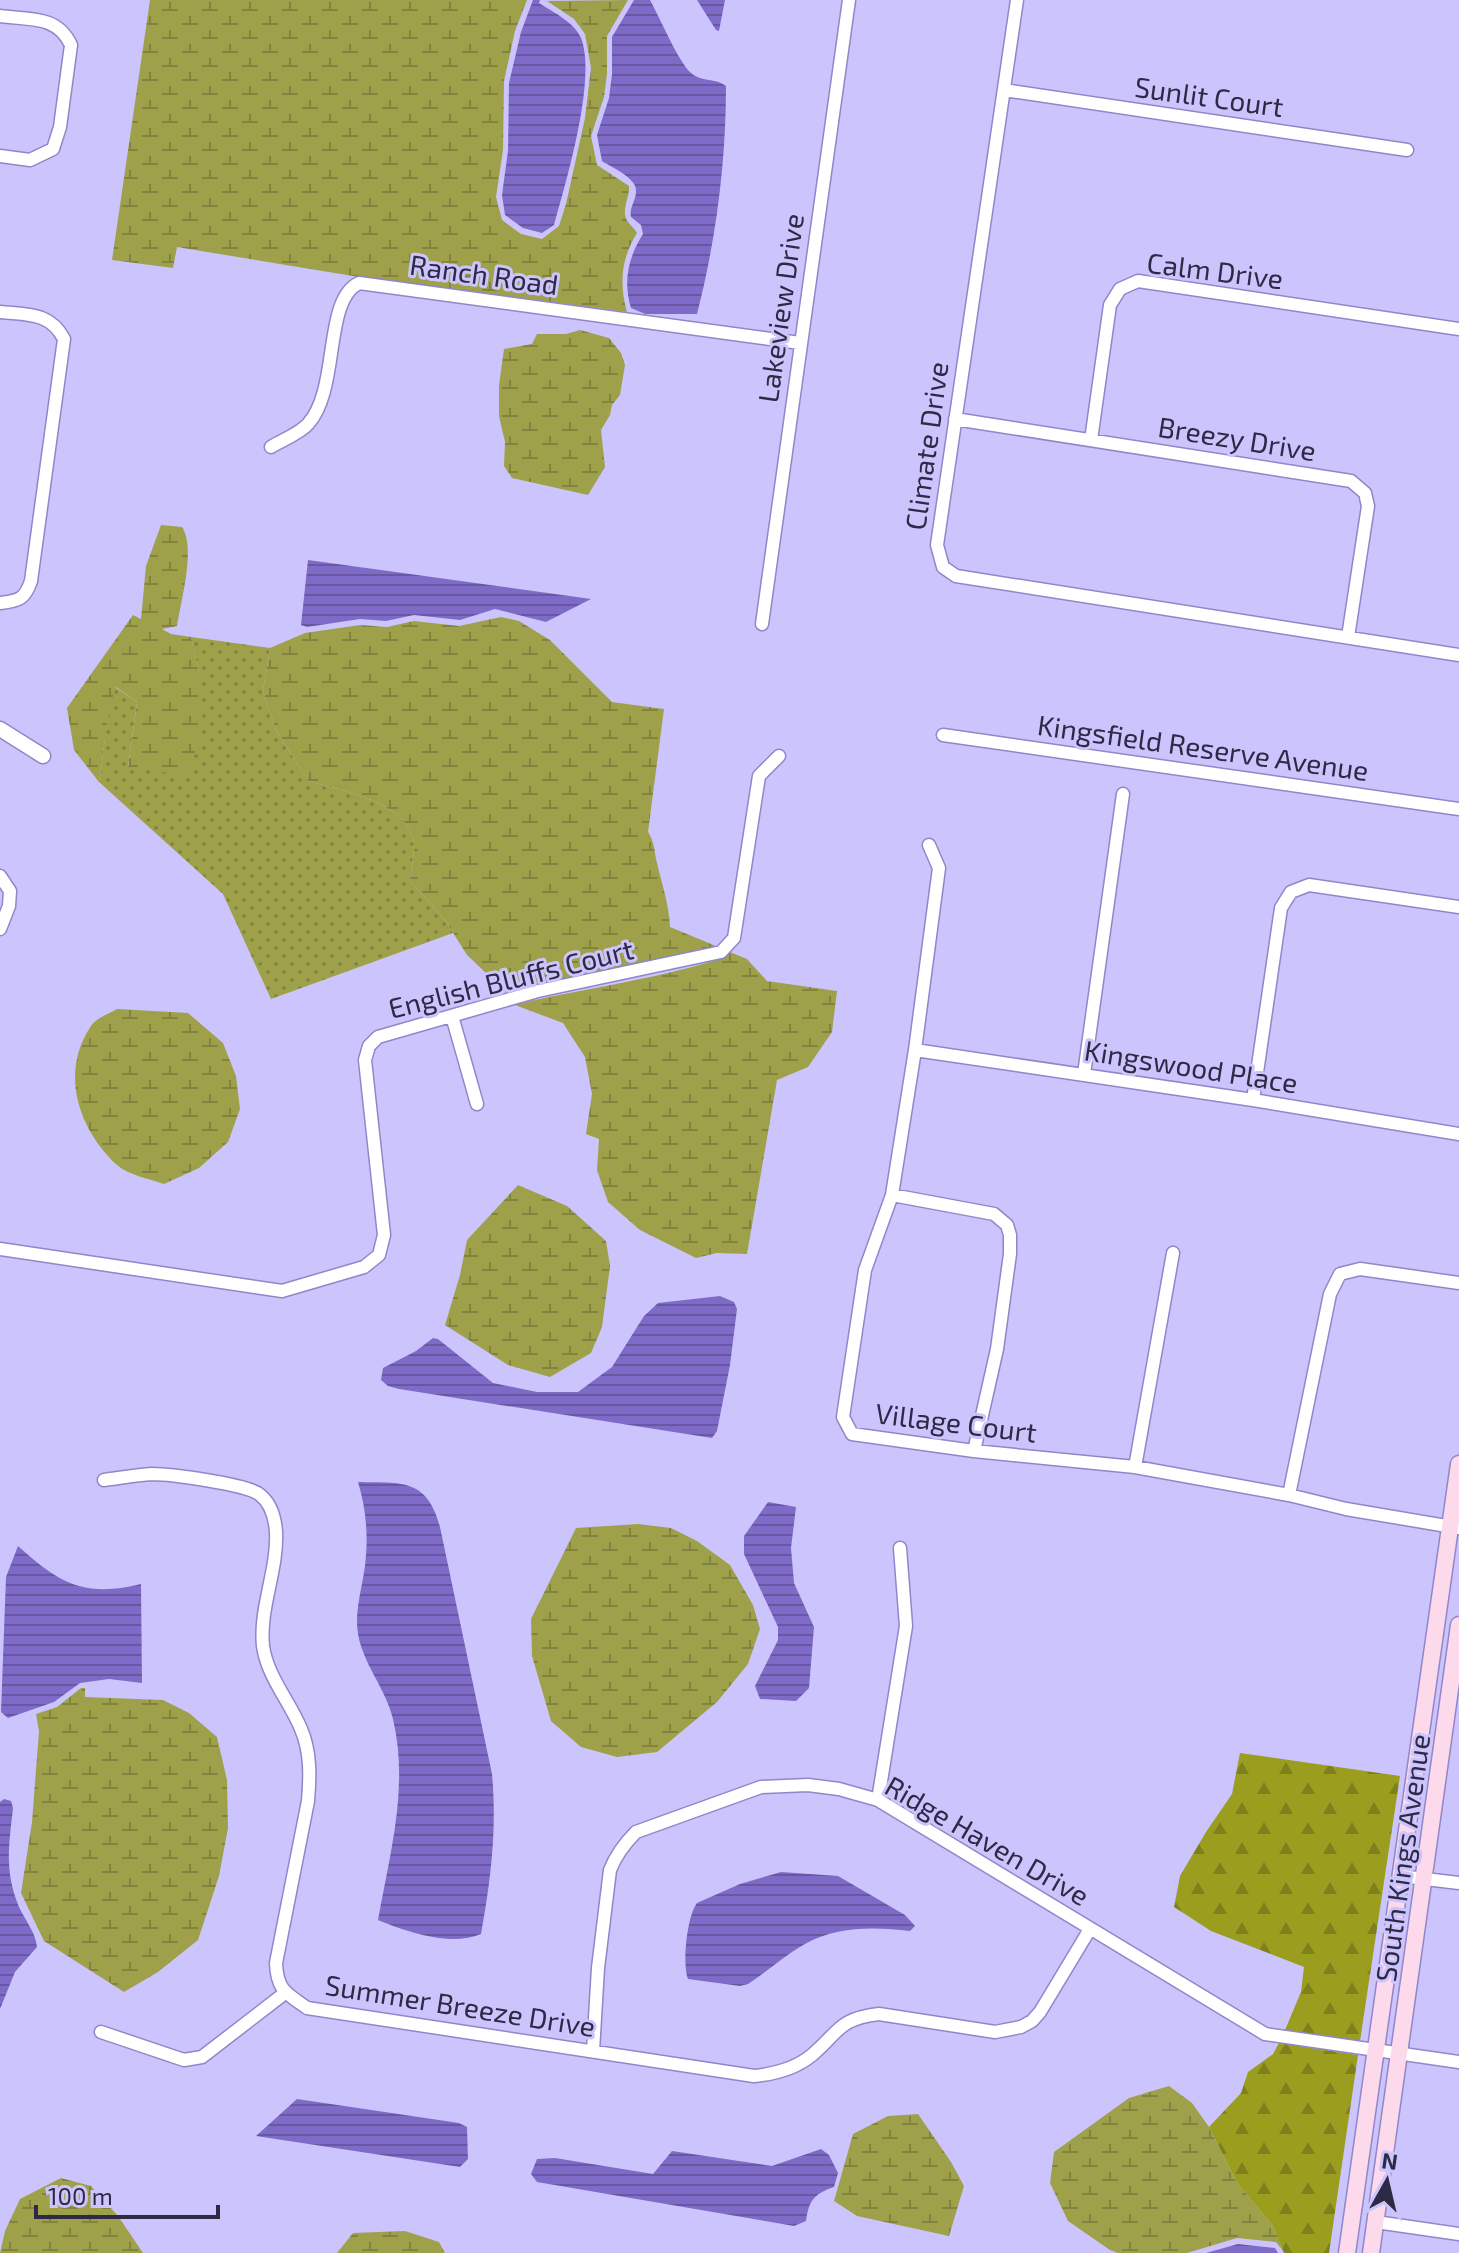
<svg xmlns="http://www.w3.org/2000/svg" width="1459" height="2253" font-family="'Exo 2',sans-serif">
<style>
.grass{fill:url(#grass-dots)}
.forest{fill:url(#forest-firs)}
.wetland{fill:url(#wetland-marsh)}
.water{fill:url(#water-rules)}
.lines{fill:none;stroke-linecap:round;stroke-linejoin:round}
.minor-casing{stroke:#9186c9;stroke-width:15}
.tertiary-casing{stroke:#9186c9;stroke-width:17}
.secondary-casing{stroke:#9186c9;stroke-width:19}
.minor{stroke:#fff;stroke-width:12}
.tertiary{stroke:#fff;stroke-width:14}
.secondary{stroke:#fddaeb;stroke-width:16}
.labels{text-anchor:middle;stroke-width:6;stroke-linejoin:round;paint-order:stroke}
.street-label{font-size:28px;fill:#2e2945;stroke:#ccc4fc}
</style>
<defs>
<pattern id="grass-dots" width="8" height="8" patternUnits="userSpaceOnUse" patternTransform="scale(2)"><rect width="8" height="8" fill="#9ea14a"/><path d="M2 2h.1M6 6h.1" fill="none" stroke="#81833f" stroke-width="1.8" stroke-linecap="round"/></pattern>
<pattern id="forest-firs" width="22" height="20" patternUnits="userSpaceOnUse" patternTransform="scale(2)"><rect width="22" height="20" fill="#9a9d1e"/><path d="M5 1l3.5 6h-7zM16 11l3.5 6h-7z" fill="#7e801c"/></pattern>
<pattern id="wetland-marsh" width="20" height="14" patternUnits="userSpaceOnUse" patternTransform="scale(2)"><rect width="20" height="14" fill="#9ea14a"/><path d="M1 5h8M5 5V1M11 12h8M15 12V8" fill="none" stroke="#81833f"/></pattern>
<pattern id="water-rules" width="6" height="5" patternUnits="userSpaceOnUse" patternTransform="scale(2)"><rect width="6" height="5" fill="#7e6bc8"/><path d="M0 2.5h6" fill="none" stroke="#6858a4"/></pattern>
</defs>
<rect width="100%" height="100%" fill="#ccc4fc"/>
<path class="grass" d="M191 637 270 648 263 691 276 730 308 781C338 789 404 802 413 837 416 849 411 868 410 881L445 920 453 933 271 999 223 894 99 782C105 750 105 718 115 687L137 702 128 767 199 673Z"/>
<path class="forest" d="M1240 1753 1400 1776 1360 2041 1285 2030 1301 1992 1304 1967 1211 1931 1174 1907 1180 1876 1206 1832 1232 1794Z
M1279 2043 1358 2055 1329 2253H1284L1273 2226 1237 2183 1209 2127 1241 2093 1248 2072 1273 2054Z"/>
<path class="wetland" d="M150 0H527L515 31 504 81 503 150 496 197 502 220 521 234 542 239 559 226 566 204 585 118 591 68 585 34 574 19 547 1 628 0 607 36V74L604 97 591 136 597 165 629 186C630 198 620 211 628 222 631 226 635 229 637 233 621 259 619 283 627 312L353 276 177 247 173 268 112 260Z
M580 330 609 338 621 353 625 365 620 395 612 405 610 415 601 430 605 467 588 495 512 478 504 466 505 442 499 416V385L504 349 532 344 537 334H566Z
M161 525 182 527C196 547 181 601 177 626L162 629 171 634 191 637 199 673 203 725 188 775 128 768 137 702 116 687C105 718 105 750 99 782L74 750 67 708 133 615 141 619 146 566Z
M501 617 519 621 550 640 612 702 664 709 648 832C655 843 654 851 657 863 662 885 669 904 670 927L716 946 507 993 467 955 445 920 410 881C411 868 416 849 413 837 404 802 338 789 308 781L276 730 263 691 270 648 305 633 360 625 387 627 414 621 459 626Z
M730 952 747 959 767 981 837 991 832 1032 808 1067 777 1080 747 1254 717 1253 696 1258 640 1230 608 1202 597 1170 599 1139 586 1134 592 1094 585 1057 563 1023 515 1005C552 994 713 970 730 952Z
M117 1009 188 1013 223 1043 236 1076 240 1109 228 1142 199 1168 164 1184C150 1179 128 1175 117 1165 79 1130 59 1073 91 1026 96 1018 109 1014 117 1009Z
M518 1185 567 1206 606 1241 610 1266 602 1327 591 1353 550 1377 508 1365 445 1325 460 1275 467 1240Z
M638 1524 671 1528 697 1541 730 1565 753 1605 760 1629 748 1664 717 1702 657 1752 617 1757 581 1747 551 1721 532 1656 531 1619 576 1528Z
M81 1688H85V1697L163 1700 189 1713 217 1737 227 1780 228 1828 219 1876 198 1940 158 1972 124 1992 44 1941 21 1893 32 1822 39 1731 36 1714 57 1707Z
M1169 2086 1192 2103 1209 2127 1237 2183 1273 2226 1284 2252 1276 2242 1237 2238 1187 2253H1118L1110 2250 1068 2221 1050 2183 1054 2152 1129 2098Z
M918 2114 951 2162 964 2186 949 2236 857 2216 834 2201 853 2134 888 2116Z
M61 2178 91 2186 118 2216 143 2253H0L5 2231 20 2199Z
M405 2231 439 2242 445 2253H337L353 2233Z"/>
<path class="water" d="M533 0H540L539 3C553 12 574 22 581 38 597 78 566 182 554 225L542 233 523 228 505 215 502 195 508 151 509 83 521 32Z
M634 0H650C660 18 678 61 691 73 701 82 716 78 726 86 726 163 716 240 697 314H645L631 308C623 281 628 258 643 234L641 225 631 217C629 207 636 201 636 191 637 178 611 167 602 161L597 135 609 98 612 74V37Z
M697 0H725L719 31 716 30Z
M308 560 591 599 546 622 495 609 460 620 414 615 386 621 360 619 307 627 301 625Z
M720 1296 734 1302 737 1309 730 1365 717 1431 712 1438 399 1389 388 1386 381 1380 383 1368 416 1351 433 1338 438 1339 493 1383 537 1392H578L612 1367 644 1316 658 1303Z
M358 1482C402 1483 427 1478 440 1527L492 1774C497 1830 491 1878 481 1934 451 1947 407 1932 378 1920 390 1853 409 1787 393 1719 385 1685 357 1658 357 1622 357 1599 365 1577 366 1555 368 1530 365 1505 358 1482Z
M768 1502 796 1507 791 1548 794 1583 814 1627 809 1688 796 1701 760 1699 755 1686 778 1640V1627L744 1554V1536Z
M18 1546C59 1583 83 1598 141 1584L142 1683 109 1679 80 1683 54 1702 8 1718 1 1712 6 1577Z
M4 1799 11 1801 13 1808C9 1845 4 1871 19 1907 26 1922 35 1931 37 1947L15 1972 0 2009V1802Z
M781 1872 838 1876 905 1915 915 1926 910 1931C874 1927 838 1926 805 1944 785 1955 768 1971 748 1984L740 1986 688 1979C682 1964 687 1916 697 1903L740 1884Z
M297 2099 459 2123 467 2127 468 2159 460 2167 256 2136Z
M821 2149 829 2155 838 2173 834 2187C814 2194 809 2200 806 2221L794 2226 537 2182 531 2174 537 2159 555 2158 653 2174 672 2151 772 2166Z
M1238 2244 1275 2248 1278 2253H1206Z"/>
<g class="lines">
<defs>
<path id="minor" d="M1017 0 937 545 943 567 956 576 1459 655
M0 16C30 20 57 15 71 45L60 127 53 149 30 160 0 156
M1004 90 1407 150
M0 312C28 315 50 312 64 339L31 581C25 599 19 601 0 603
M955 419 1351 481 1365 493 1368 506 1348 637
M1091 440 1110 305 1120 289 1138 281 1459 329
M271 447C282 440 299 434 308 424 340 389 323 300 359 283L800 343
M762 624 849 0
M943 735 1459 809
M929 845 939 868 915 1050 892 1195 865 1270 843 1417 852 1434 974 1451 1135 1467 1289 1495 1346 1509 1459 1528
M0 876 10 891 9 906 0 929
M452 1016 477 1104
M915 1050 1253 1100 1459 1134
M1084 1074 1123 794
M1253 1100 1281 908 1291 892 1309 885 1459 907
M892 1195 994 1214 1007 1225 1010 1235V1254L997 1349 974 1451
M0 1249 282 1291 364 1267 379 1255 384 1235 365 1060 369 1046 378 1037 538 991 721 952 734 938 759 776 779 756
M1135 1467 1173 1253
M104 1480C120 1478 136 1475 152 1474 170 1474 245 1484 259 1494 271 1503 275 1517 276 1532 278 1570 259 1608 263 1646 267 1676 290 1702 301 1729 311 1752 310 1777 308 1801L276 1963C277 1990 286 1993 307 2008L754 2076C775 2074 795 2069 812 2055 840 2031 838 2019 879 2014L995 2032 1021 2027 1032 2021 1040 2012 1090 1929
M1289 1495 1330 1294 1340 1274 1360 1269 1459 1283
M878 1800 906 1626 900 1548
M1400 1876 1459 1883
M101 2032 184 2060 202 2057 285 1993
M593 2051 598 1968 610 1870C616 1855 624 1844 636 1832L761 1787 808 1785 839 1789 878 1800 1265 2034 1459 2062
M1376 2222 1459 2234"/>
<path id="tertiary" d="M0 729 43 756"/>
<path id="secondary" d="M1347 2253 1459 1464
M1371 2253 1459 1625"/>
</defs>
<use href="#minor" class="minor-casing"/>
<use href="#tertiary" class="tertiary-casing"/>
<use href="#secondary" class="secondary-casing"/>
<use href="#minor" class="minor"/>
<use href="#tertiary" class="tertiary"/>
<use href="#secondary" class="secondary"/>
</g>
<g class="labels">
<g class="street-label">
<text transform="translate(1209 97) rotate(8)" y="10">Sunlit Court</text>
<text transform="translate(1215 271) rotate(7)" y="10">Calm Drive</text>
<text transform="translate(484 275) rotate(8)" y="10">Ranch Road</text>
<text transform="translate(781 308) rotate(-82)" y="10">Lakeview Drive</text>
<text transform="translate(1237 439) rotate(9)" y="10">Breezy Drive</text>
<text transform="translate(927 446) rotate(-82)" y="10">Climate Drive</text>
<text transform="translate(1203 748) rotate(8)" y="10">Kingsfield Reserve Avenue</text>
<text transform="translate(511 979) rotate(-14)" y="10">English Bluffs Court</text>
<text transform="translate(1191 1067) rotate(9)" y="10">Kingswood Place</text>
<text transform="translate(956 1423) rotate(7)" y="10">Village Court</text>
<text transform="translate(987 1841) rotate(30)" y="10">Ridge Haven Drive</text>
<text transform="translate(1403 1858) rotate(-82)" y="10">South Kings Avenue</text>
<text transform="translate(460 2006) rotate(9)" y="10">Summer Breeze Drive</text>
</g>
</g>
<g transform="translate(1387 2181) rotate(8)" stroke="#ccc4fc" stroke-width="6" paint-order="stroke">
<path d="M0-6L14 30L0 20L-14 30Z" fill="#2e2945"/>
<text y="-12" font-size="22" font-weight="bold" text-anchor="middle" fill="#2e2945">N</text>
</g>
<path d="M36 2205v12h182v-12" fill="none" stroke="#2e2945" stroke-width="4"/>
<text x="48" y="2205" font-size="24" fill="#2e2945" stroke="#ccc4fc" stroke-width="6" paint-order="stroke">100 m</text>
</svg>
